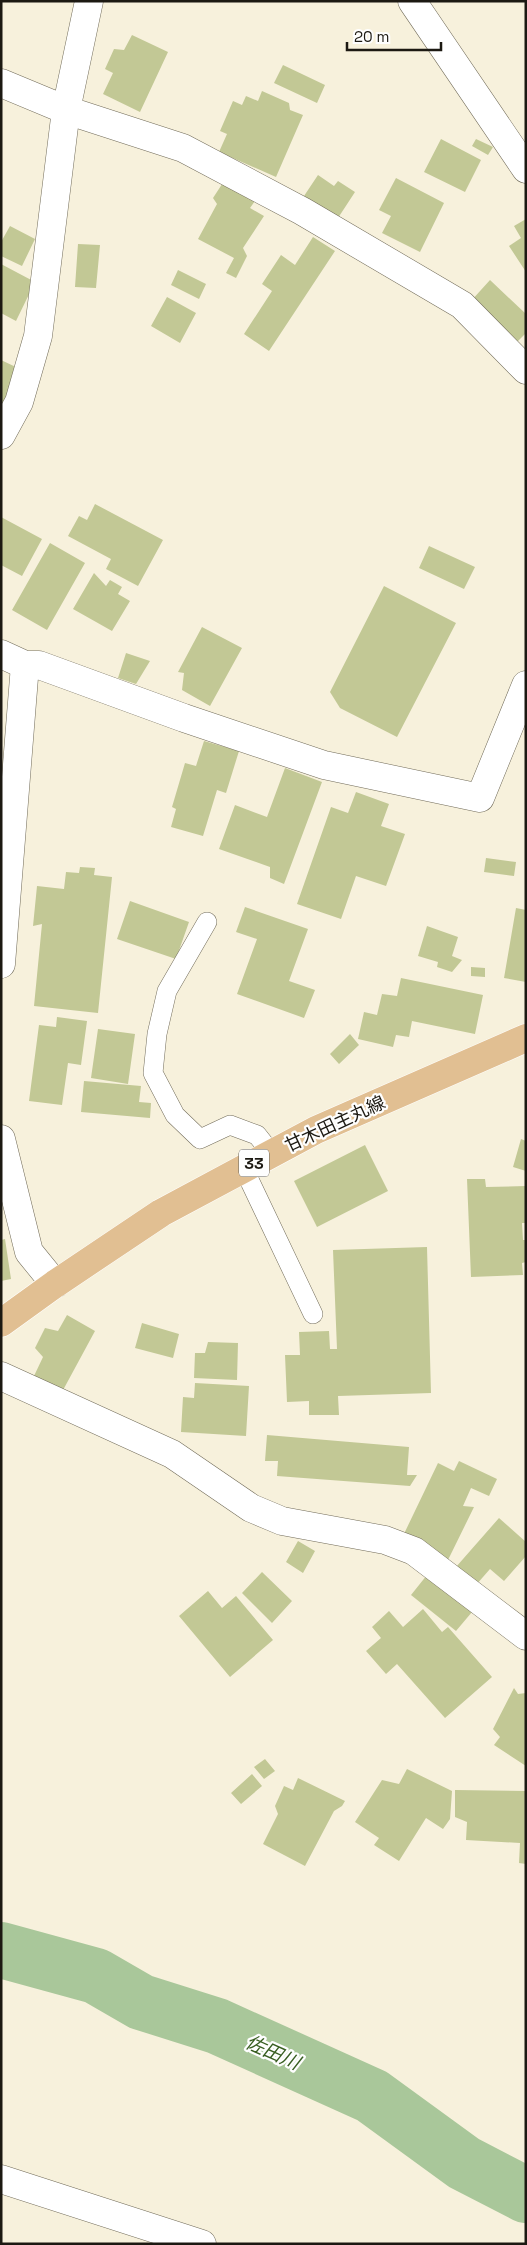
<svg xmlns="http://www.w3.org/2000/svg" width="527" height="2245" font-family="'Space Grotesk','Noto Sans JP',sans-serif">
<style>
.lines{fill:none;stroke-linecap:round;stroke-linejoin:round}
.river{stroke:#a9c79a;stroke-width:56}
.building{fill:#c2c895}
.service-casing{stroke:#726c5a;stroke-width:20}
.minor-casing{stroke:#726c5a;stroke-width:29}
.primary-casing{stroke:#fff;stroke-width:29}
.service{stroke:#fff;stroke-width:19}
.minor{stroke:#fff;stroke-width:28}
.primary{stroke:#e1bf92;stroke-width:28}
.labels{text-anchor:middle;stroke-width:4.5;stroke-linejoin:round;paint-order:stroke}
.shield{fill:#fefefe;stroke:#605e59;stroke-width:1}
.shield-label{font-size:16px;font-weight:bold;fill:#1c1912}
.street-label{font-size:18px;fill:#1c1912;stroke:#fefefe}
.water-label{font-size:19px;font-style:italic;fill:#385e21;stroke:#fefefe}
</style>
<rect width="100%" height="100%" fill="#f7f1dc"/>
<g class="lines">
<path class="river" d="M1 1950 96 1976 141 2002 217 2026 372 2096 464 2163 526 2195"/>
</g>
<path class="building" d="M132 35 168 52 140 112 103 94 113 73 105 69 114 49 124 50Z
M283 65 325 85 317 103 274 83Z
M262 91 289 103 290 110 303 115 276 177 219 152 227 134 220 131 233 101 242 105 246 96 258 101Z
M441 139 481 160 465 192 424 172Z
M476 139 493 147 488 155 472 146Z
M318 175 334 186 338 181 355 192 338 218 304 196Z
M226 178 257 198 250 208 264 216 243 248 247 256 236 278 226 273 234 258 198 239 217 204 213 198Z
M396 178 444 203 420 252 382 233 391 216 379 210Z
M526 219V272L509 246 521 238 514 226Z
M10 226 35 239 22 266 1 256V242Z
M313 237 335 251 269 351 244 334 272 291 262 284 281 255 295 265Z
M78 244 100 245 96 288 75 287Z
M1 264 35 282 16 321 1 313Z
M178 270 206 284 199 299 171 285Z
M490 280 526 314V333L516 343 471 301Z
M167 297 196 313 180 343 151 326Z
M1 360 20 369 3 405 1 404Z
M95 504 163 540 138 586 106 569 111 559 68 536 79 516 87 520Z
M1 517 42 539 22 576 1 565Z
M50 543 85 563 47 630 12 610Z
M429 546 475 567 464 589 419 568Z
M94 573 106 586 110 580 122 587 118 594 130 601 112 631 73 609Z
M384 586 456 623 397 737 340 708 330 692Z
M202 627 242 648 210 706 182 690 184 673 178 672Z
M126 653 150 661 136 684 118 678Z
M204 741 239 751 226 793 217 790 203 836 171 827 176 809 172 807 185 763 196 766Z
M285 768 322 782 284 884 270 878V867L219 849 235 805 267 817Z
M356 792 389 804 381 826 405 834 386 886 356 876 341 919 297 904 331 807 348 813Z
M486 858 516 862 514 876 484 872Z
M80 867 95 868 94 875 112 877 98 1013 34 1006 42 924 33 926 37 886 64 889 66 872 79 873Z
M130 901 189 922 176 959 117 939Z
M245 907 308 929 289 981 315 990 304 1018 237 994 257 939 236 932Z
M516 908 526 910V982L504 978Z
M427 926 458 937 452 956 462 960 452 972 437 967 438 962 418 956Z
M471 967 485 968V977L471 976Z
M401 978 483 995 475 1034 412 1021 409 1037 396 1035 393 1047 358 1039 364 1012 377 1015 382 994 397 996Z
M57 1017 87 1021 81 1065 68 1063 62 1105 29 1101 39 1025 56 1027Z
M98 1029 135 1034 128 1084 91 1078Z
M350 1034 359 1045 339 1064 330 1054Z
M84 1081 141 1086 139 1102 151 1103 150 1118 81 1112Z
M521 1139 526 1141V1171L513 1167Z
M365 1145 388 1191 317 1227 294 1181Z
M467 1179H485L486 1187 526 1186V1223H522L523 1240H526V1262L522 1263 523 1275 471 1277Z
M5 1239 11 1279 1 1281V1240Z
M427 1247 431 1393 338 1396 339 1415H309V1401L287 1402 285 1355H300L299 1332 329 1331 330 1349H337L333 1250Z
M67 1315 95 1331 62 1392 34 1376 43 1357 35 1348 45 1328 58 1331Z
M142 1323 179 1334 173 1358 135 1348Z
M208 1342 238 1343 237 1380 194 1378 195 1353H205Z
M195 1383 249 1386 246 1436 181 1432 183 1397 194 1398Z
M267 1435 409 1447 407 1475H417L410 1486 277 1476 278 1461H265Z
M459 1461 497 1479 489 1496 471 1488 463 1506 474 1507 448 1560 402 1538 438 1463 454 1471Z
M499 1518 526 1542V1556L504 1581 490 1569 476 1585 456 1567Z
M298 1541 315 1551 303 1573 286 1562Z
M262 1572 292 1601 272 1623 242 1593Z
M427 1575 472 1612 456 1631 411 1595Z
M208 1591 222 1608 236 1596 273 1640 230 1677 179 1616Z
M423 1609 442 1632 448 1627 492 1677 445 1718 397 1664 386 1674 366 1651 381 1638 372 1627 389 1611 403 1627Z
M514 1688 518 1694 526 1693V1766L494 1745 500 1737 493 1729Z
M265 1759 275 1771 264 1779 254 1767Z
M407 1769 452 1791 450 1819 443 1829 426 1818 399 1861 374 1845 379 1838 355 1822 382 1780 399 1784Z
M252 1774 262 1786 241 1804 231 1793Z
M298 1778 345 1801 342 1806 334 1811 305 1866 263 1844 278 1814 275 1806 284 1786 293 1790Z
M455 1790 526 1791V1864L519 1863 520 1843 466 1840 467 1822 455 1817Z"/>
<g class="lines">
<defs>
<path id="service" d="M207 922 167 991 157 1034 153 1073 175 1115 200 1139 230 1125 257 1135 272 1154
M244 1169 313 1314"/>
<path id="minor" d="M412 1 526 169
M1 83 66 110 183 148 302 211 462 305 526 370
M1 435 19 402 38 336 66 110 89 1
M1 654 25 665H39L184 718 324 765 480 798 526 685
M1 964 25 665
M1 1139 29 1252 55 1284
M1 1376 172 1454 251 1508 282 1521 385 1540 414 1551 526 1636
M1 2179 202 2244"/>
<path id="primary" d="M1 1323 55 1284 161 1213 316 1130 526 1038"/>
</defs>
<use href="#service" class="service-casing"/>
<use href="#minor" class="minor-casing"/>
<use href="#primary" class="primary-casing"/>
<use href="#service" class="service"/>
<use href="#minor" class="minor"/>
<use href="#primary" class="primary"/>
</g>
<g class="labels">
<rect class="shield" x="239" y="1149.5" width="30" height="27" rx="4"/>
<g class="shield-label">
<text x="254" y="1169">33</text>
</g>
<g class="street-label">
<text transform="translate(335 1124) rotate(-25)" y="6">甘木田主丸線</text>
</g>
<g class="water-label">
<text transform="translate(273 2052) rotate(24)" y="7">佐田川</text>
</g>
</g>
<rect width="527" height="2245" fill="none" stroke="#1c1912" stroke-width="5"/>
<path d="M347 42v8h94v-8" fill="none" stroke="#1c1912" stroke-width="2.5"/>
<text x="354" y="42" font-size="15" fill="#1c1912" stroke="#fefefe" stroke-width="4" paint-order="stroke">20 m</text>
</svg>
